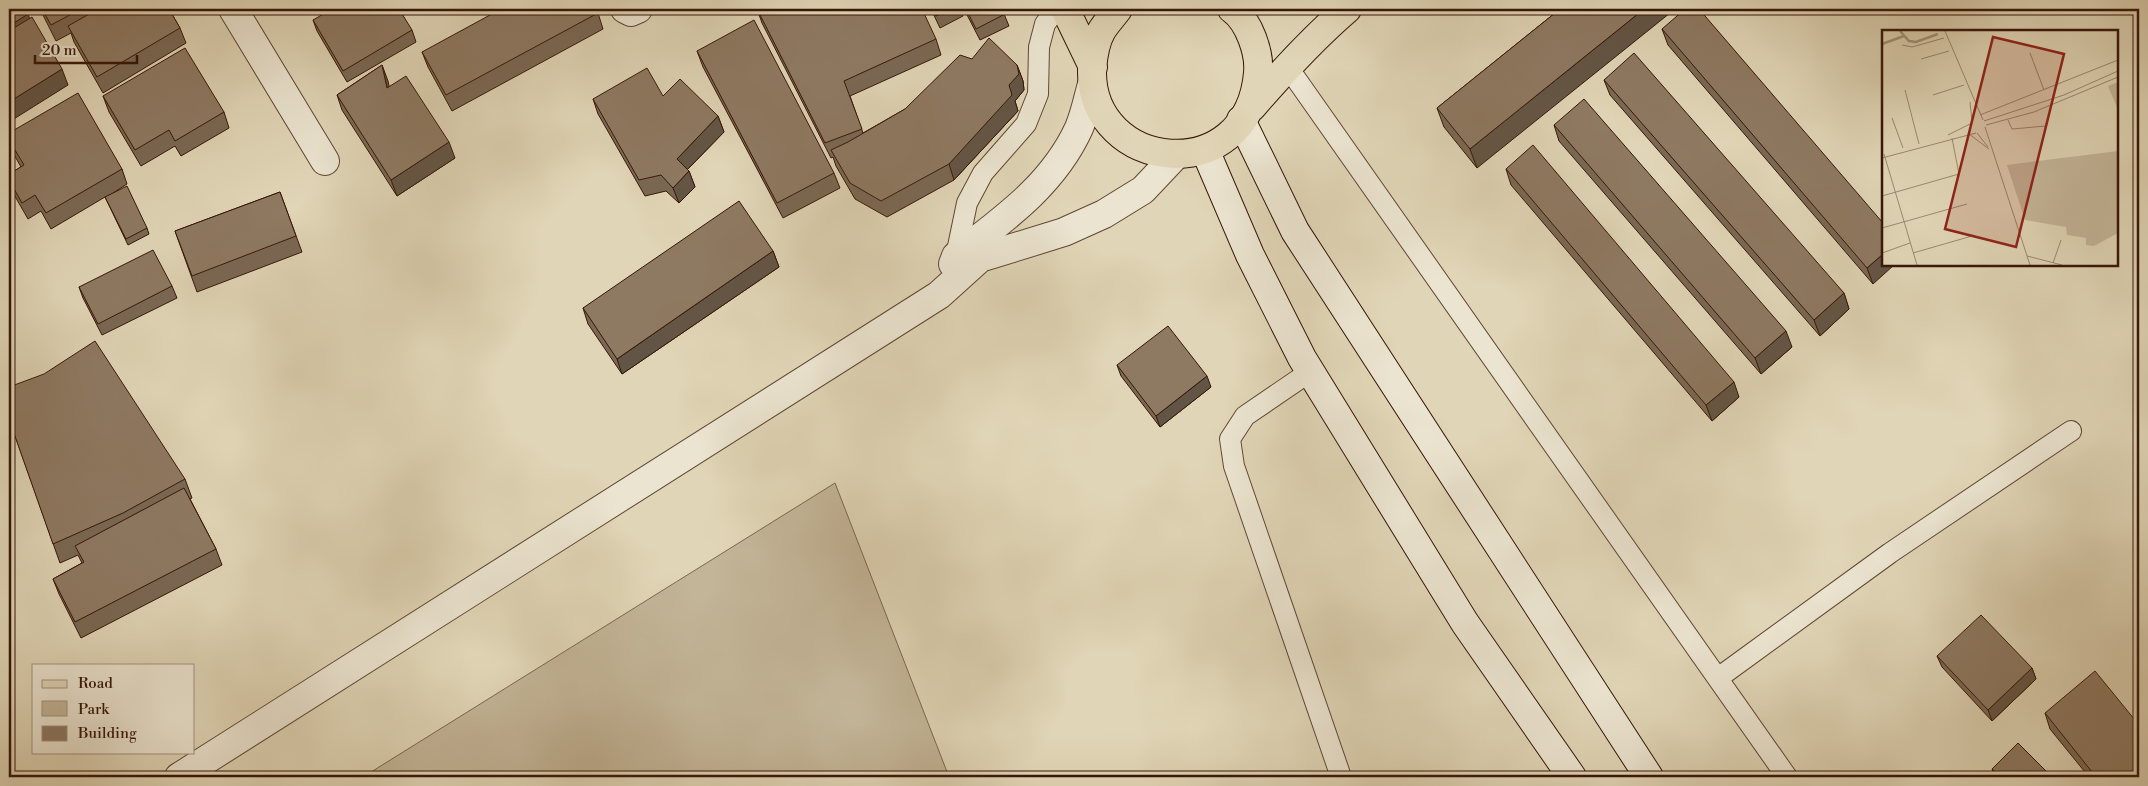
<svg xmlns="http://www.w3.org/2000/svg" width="2148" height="786" font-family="'Libre Bodoni',serif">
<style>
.green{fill:#c3b598;stroke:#7c6650}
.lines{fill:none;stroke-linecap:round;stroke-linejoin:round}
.service-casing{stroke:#604634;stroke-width:22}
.minor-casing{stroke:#604634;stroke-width:30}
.tertiary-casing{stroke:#604634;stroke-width:30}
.secondary-casing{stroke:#361608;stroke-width:30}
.primary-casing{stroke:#361608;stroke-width:30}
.service{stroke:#ebe4d0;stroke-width:20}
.minor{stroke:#ebe4d0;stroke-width:28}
.tertiary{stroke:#ebe4d0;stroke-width:28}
.secondary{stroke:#ebe4d0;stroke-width:28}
.primary{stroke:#e0d5b6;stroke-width:28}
.wall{fill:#7a6854;stroke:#361608}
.shaded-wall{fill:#635545;stroke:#361608}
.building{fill:#8e7962;stroke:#361608}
.inset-river{fill:none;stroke:#a6947b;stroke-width:2.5}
.inset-road{fill:none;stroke:#9c8970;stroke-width:1}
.view{fill:#8f2418;fill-opacity:0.15;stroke:#8f2418;stroke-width:2.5}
.inset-edge{fill:none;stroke:#361608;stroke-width:2.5}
</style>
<rect width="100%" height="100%" fill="#e0d5b6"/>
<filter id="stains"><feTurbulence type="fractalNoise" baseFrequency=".004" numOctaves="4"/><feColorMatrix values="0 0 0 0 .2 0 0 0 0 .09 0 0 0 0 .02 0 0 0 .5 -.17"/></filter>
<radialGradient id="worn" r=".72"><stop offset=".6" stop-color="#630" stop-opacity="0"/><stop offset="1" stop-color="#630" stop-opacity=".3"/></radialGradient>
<path class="green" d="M835 483 949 777H363Z"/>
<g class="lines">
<defs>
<path id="service" d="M1287 66 1787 777
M956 256 967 203 983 173 1026 124 1038 94 1039 47 1045 24 1056 9
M1311 371 1245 416 1230 439 1234 466 1341 777
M1718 678 1890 553 2071 431"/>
<path id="minor" d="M233 9 325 161
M625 9 631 12 638 9"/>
<path id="tertiary" d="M953 264 956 256C1004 219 1053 185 1079 128 1085 114 1088 98 1092 84
M179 777 939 295 980 258 1064 232 1104 214 1143 190 1176 155"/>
<path id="secondary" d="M1241 120 1295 231 1649 777
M1205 150 1250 255 1302 358 1465 623 1572 777"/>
<path id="primary" d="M1065 9 1093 67
M1118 9C1113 16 1107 22 1102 30 1095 42 1093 56 1092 70 1090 172 1248 190 1258 73 1260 53 1249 21 1232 9
M1252 107C1282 72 1312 39 1347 9"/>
</defs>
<use href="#service" class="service-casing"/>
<use href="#minor" class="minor-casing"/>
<use href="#tertiary" class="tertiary-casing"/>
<use href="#secondary" class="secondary-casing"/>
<use href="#primary" class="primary-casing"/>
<use href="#service" class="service"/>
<use href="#minor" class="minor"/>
<use href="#tertiary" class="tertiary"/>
<use href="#secondary" class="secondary"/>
<use href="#primary" class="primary"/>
</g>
<path class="wall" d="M40 9H169L180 28 186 43 103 93 74 42 71 33 56 41Z
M294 9H305L296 13Z
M757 9 800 12 936 39 941 55 850 96 863 133 905 109 972 59 1017 65 1023 81 1024 90 1015 101 1018 111 954 180 887 217 855 199 836 166 833 157 831 158 762 23Z
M931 9H960L963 16 940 28Z
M964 9H1002L1009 26 980 40Z
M1560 9 1477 168 1444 127 1437 108Z
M598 13 603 29 452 111 428 67 422 52Z
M313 20 412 30 416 42 347 82 317 31Z
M1662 29 1883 223 1873 284 1668 45Z
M697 51 834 173 840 188 783 218 703 67Z
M382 65 389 87 455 158 397 196 342 110 337 95Z
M1604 80 1844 293 1849 309 1820 336 1610 95Z
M103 96 224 112 229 128 181 156 175 146 141 166 109 112Z
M593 99 718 116 724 132 687 170 689 171 695 187 679 203 666 191 645 196 598 114Z
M1554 125 1792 347 1761 374 1559 141Z
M9 133 122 169 127 184 113 193 147 228 149 234 128 245 105 197 51 229 41 211 28 219 12 191 9 183V174L21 167 12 151 9 143Z
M1506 169 1739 397 1712 421 1511 185Z
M280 192 302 252 197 292 175 231Z
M773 251 779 267 622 374 588 324 583 308Z
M172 286 177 298 102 335 83 298 79 287Z
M1117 365 1211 387 1160 427 1121 376Z
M9 419 185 479 192 498 190 499 216 549 222 565 81 638 59 594 53 579 82 563 78 555 60 563Z
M1937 656 2032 668 2036 679 1992 721 1942 667Z
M2045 713 2139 777H2089L2050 729Z
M1992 769 2052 777H1995Z"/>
<path class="shaded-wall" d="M1644 9H1675L1477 168 1470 149Z
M28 14 32 25 9 40V26Z
M382 65 388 81 393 104 387 88Z
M1017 65 1023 81 1024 90 1015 101 1018 111 954 180 949 164 1009 85Z
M62 69 68 85 9 122V102Z
M718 116 724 132 682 175 677 159Z
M449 142 455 158 397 196 391 180Z
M689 171 695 187 679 203 673 188Z
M773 251 779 267 622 374 617 359Z
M1883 254V265H1894L1873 284 1867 268Z
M1844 293 1849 309 1820 336 1814 320Z
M1786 331 1792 347 1761 374 1755 358Z
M9 345 12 354 9 356Z
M1207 376 1211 387 1160 427 1156 416Z
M1734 382 1739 397 1712 421 1706 405Z
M2032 668 2036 679 1992 721 1988 710Z"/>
<path class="building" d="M9 9H24L28 14 9 26Z
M42 9H81L51 25Z
M98 9H169L180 28 97 77 68 26Z
M332 9H399L412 30 343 71 313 20Z
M501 9H595L598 13 446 95 422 52Z
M757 9H797L800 12 806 9H922L936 39 844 81 862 129 825 143Z
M932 9H951L936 16Z
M966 9H1002L1005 14 976 29Z
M1560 9H1644L1470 149 1437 108Z
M1685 9H1699L1883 223V254L1867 268 1662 29Z
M32 17 62 69 9 102V31Z
M754 20 834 173 777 203 697 51Z
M989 38 1017 65 1019 74 1009 85 1012 95 949 164 881 201 850 183 831 150 848 142 905 109 960 55 972 59Z
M185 48 224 112 175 141 169 130 135 150 103 96Z
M1634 53 1844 293 1814 320 1604 80Z
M382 65 387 88 406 76 449 142 391 180 337 95Z
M647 68 663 96 680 79 718 116 677 159 689 171 673 188 661 175 639 180 593 99Z
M78 93 122 169 46 213 35 195 22 203 9 180V174L24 165 9 140V133Z
M1584 99 1786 331 1755 358 1554 125Z
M1533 145 1734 382 1706 405 1506 169Z
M127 186 147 228 126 239 105 197Z
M280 192 296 236 192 276 175 231Z
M739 201 773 251 617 359 583 308Z
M153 250 172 286 98 324 79 287Z
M1168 326 1207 376 1156 416 1117 365Z
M95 341 185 479 123 513 53 544 9 419V387L44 374Z
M184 488 216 549 75 622 53 579 84 562 75 546Z
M1981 615 2032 668 1988 710 1937 656Z
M2095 671 2139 725V777H2096L2045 713Z
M2018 743 2052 777H2001L1992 769Z"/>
<g transform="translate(1882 30)">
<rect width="236" height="236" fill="#e0d5b6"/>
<path d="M236 52V80L226 56ZM236 121V203L212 216 204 215V208L185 205 184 197 143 190 125 135Z" fill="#c3b598"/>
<path class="inset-river" d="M18 1 27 11 34 12 56 4M0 14 22 6"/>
<path class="inset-road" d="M63 1 101 90M20 15 30 17 62 8M148 23 162 60M39 29 67 21M23 60 37 114M51 65 82 55M88 72 90 91M98 85 236 30M10 88 21 118M126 90 130 99 164 96M102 91 182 65 236 41M104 95 152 82 236 47M103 97 148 235M95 103 106 117M87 104 107 119M66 105 88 94M2 124 35 235M0 128 94 103M0 166 77 144 70 108M0 198 85 174M0 223 28 213M31 223 90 206M145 226 180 235M171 233 179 210"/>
<path class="view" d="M111 7 182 24 134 217 63 199Z"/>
<rect width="236" height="236" class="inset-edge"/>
</g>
<rect width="2148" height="786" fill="none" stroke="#e0d5b6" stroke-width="30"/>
<rect x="10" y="10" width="2128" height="766" fill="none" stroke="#361608" stroke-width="2.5"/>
<rect x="15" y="15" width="2118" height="756" fill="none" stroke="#361608"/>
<rect x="32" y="664" width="162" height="90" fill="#ebe4d0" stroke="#a39280"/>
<rect x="42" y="680" width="25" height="8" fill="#e0d5b6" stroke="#a39280"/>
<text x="78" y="688" font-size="15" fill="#361608">Road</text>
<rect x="42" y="701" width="25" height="15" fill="#c3b598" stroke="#a39280"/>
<text x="78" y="714" font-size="15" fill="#361608">Park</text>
<rect x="42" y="726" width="25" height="15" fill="#8e7962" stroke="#a39280"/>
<text x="78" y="738" font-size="15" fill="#361608">Building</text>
<path d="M35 55v8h102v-8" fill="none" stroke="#361608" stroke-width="2.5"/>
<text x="42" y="55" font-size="15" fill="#361608" stroke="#ebe4d0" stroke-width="4" paint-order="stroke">20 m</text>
<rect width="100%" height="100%" filter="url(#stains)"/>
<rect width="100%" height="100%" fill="url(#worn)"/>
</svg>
